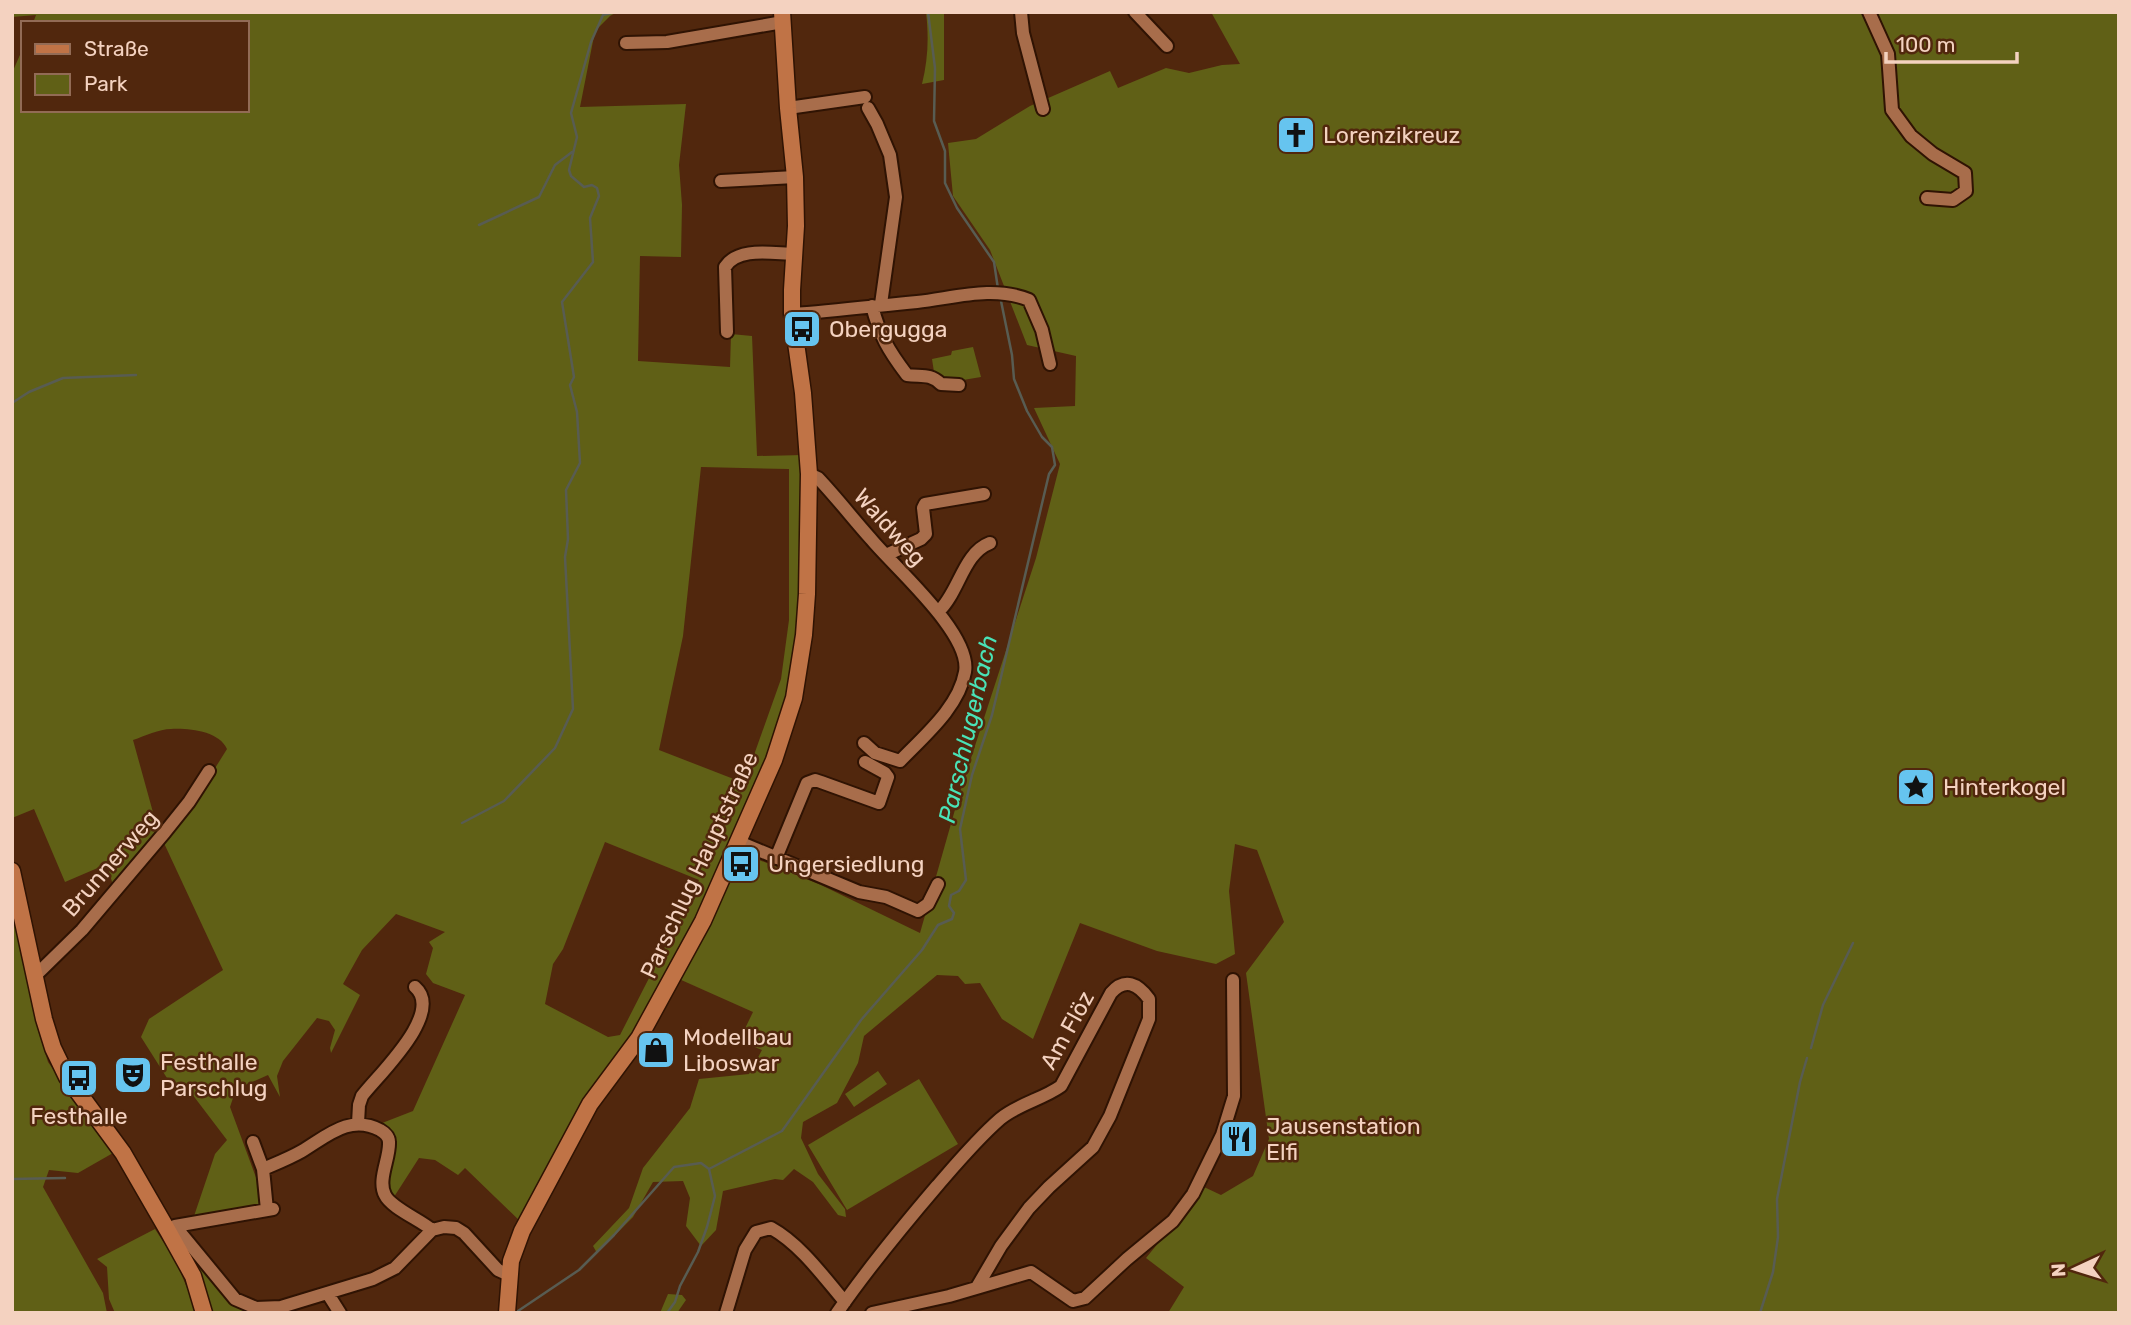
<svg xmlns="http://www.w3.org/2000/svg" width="2131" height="1325" font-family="Rubik,sans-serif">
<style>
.green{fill:#606016;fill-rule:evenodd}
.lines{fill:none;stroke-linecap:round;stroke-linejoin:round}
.stream{stroke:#585c52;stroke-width:2.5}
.minor-casing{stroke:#2f1303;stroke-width:16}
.major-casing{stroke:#2f1303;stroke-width:19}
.minor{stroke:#a86d4b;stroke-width:12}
.major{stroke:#c07346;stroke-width:16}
.labels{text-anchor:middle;stroke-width:5;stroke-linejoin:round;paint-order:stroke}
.poi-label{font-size:23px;fill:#f4d2c0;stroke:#51270d;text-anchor:start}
.street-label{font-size:23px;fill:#f4d2c0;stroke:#51270d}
.water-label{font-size:24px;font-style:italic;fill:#49e3b7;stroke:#51270d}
</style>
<rect width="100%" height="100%" fill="#51270d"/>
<path class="green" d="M12 12H617L610 16 595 31 580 107 686 104 679 165 682 205 681 257 640 256 638 361 730 367 731 334 752 336 757 456 803 455 798 657 780 729 676 965 522 1223 465 1168 458 1175 435 1160 419 1158 392 1200 387 1192 392 1148 377 1125 413 1111 465 995 433 983 426 974 433 948 429 942 445 932 396 914 362 950 343 984 360 995 331 1053 330 1048 335 1030 329 1021 317 1018 283 1061 277 1076 280 1097 268 1075 236 1089 230 1107 261 1191V1202L255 1209 193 1219 215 1154 227 1140 192 1094 179 1097 141 1037 149 1019 223 970 163 841 192 805 227 749C219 731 189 728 171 729 159 729 145 736 133 740L159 834 114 889 107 864 65 882 34 809 12 818V73L23 48V110H247V23H33L36 15 12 17ZM701 467 789 469V620L781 679 744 783 659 750 683 636ZM605 842 699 880 620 1035 608 1037 545 1004 553 964 563 949Z
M926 12H944V80L922 84C928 60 929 37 926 12Z
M1211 12H2119V1313H1168L1184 1287 1146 1258 1204 1187 1221 1195 1253 1176 1269 1139 1246 973 1284 922 1257 850 1235 844 1229 891 1235 954 1216 964 1157 951 1080 923 1033 1039 1002 1019 980 983 965 984 958 976 937 975 864 1036 858 1063 837 1103 803 1122 801 1138 818 1174 845 1209 846 1217 838 1215 813 1182 794 1169 783 1180 775 1179 723 1191 716 1230 701 1246 686 1226 690 1198 683 1181 653 1182 633 1217 597 1253 593 1246 629 1208 643 1168 690 1108 699 1079 749 1074 762 1050 739 1041 753 1012 679 979 732 877 742 853 821 885 920 933 960 792 1036 558 1060 464 1034 408 1075 406 1076 356 1027 345 990 250 953 196 948 143 976 139 1030 106 1110 71 1118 88 1166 68 1189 73 1222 65 1240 64Z
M973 347 981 377 951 382 934 372 932 359 951 355 952 351Z
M16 919 38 1030 48 1062 113 1153 78 1173 49 1170 43 1187 103 1293 107 1313H12V920Z
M878 1071 887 1084 854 1107 845 1094Z
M919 1079 958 1144 847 1210 808 1145Z
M155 1229 175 1260 198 1313H115L109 1299 107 1267 97 1259Z
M188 1246 234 1301 285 1309 286 1313H211L188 1252Z
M668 1294 682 1295 686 1300 677 1313H660Z"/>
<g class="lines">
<path class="stream" d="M928 12 935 68 934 121 945 151V183L957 208 994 262 998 289
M479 225 539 197 555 165 572 152
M12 403 29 392 63 378 136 375
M462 823 504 801 555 748 573 709 565 557 568 539 566 490 580 463 577 412 570 385 574 377 562 302 593 262 590 218 599 196 597 188 592 185 584 187 571 176 569 170 577 137 571 113 591 42 603 15 615 12
M1811 1048 1823 1005 1853 943
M12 1179 65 1178
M518 1311 579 1270 614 1235 674 1167 701 1163 709 1169 782 1131 861 1020 922 950 938 925 952 919 954 913 949 906 951 895 959 891 966 880 960 829 972 775 992 715 1049 474 1055 465 1052 447 1042 437 1027 411 1014 379 1012 355 1000 296
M667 1313 675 1302 680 1286 698 1252 707 1227 715 1196 709 1169
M1760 1313 1773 1272 1778 1237 1777 1199 1800 1082 1807 1058"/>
<defs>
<path id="minor" d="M1021 12 1023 33 1043 109
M1135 12 1167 46
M1869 12 1888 54 1892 110 1911 136 1933 154 1965 173 1966 191 1953 200 1927 198
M626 43 667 42 783 22
M788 108 865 97
M868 108 877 124 890 155 896 197 881 304
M721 181 795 177
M872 306C880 336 888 350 907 375 921 377 930 373 941 384L959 385
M792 314C834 311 875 306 917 302 954 298 993 285 1029 300L1042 330 1050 364
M727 332 725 267C738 246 774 254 795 254
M809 474 818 478C837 498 853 519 871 539 894 567 972 634 965 672 959 707 924 736 900 761L875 753 864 743
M886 555 921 539 926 534 923 508 925 504 984 494
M938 612C959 593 963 553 990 543
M739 842 859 892 886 897 918 911 928 904 938 884
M776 858 807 783 815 780 821 782 879 803 888 777 885 773 865 762
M35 976 82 930 165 832 189 802 209 771
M358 1123 359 1105 362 1096C378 1075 445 1013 415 987
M253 1142 263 1169 267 1210
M263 1169C277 1163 290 1158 302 1151 327 1136 350 1114 380 1130 385 1133 389 1136 389 1142 390 1158 377 1180 385 1195 391 1208 421 1220 432 1230
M175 1226 235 1299 256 1308 281 1307 373 1279 395 1268 432 1230 444 1227 456 1228 464 1233 498 1270 509 1275
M171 1229 175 1226 273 1209
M328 1294 340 1313
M726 1313 745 1250 756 1232 771 1228C800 1244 823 1276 845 1302
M837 1313C868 1268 902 1227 937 1186 957 1163 977 1139 1000 1119 1018 1104 1043 1099 1061 1086L1111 993C1125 977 1138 984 1149 999V1019L1110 1116 1093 1147 1049 1187 1029 1208 1001 1246 977 1287
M872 1313 949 1296 1031 1272 1073 1301 1085 1298 1127 1259 1173 1221 1193 1194 1222 1135 1234 1096 1233 980"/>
<path id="major" d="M12 871 44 1019 53 1048 67 1077 123 1153 168 1231 193 1276 204 1313
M507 1313 511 1261 522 1231 590 1104 639 1038 703 921 774 760 794 698 804 635 807 594 809 474 803 393 792 314V290L796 226 795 177 788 108 782 12"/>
</defs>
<use href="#minor" class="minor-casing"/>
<use href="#major" class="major-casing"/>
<use href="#minor" class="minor"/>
<use href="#major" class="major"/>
</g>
<defs>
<symbol id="church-square" viewBox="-11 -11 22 22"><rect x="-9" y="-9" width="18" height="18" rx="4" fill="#66c4ef" stroke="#51270d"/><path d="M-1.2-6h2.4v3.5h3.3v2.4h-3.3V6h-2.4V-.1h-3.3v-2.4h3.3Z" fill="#111"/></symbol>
<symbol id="bus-square" viewBox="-11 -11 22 22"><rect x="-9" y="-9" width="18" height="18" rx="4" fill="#66c4ef" stroke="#51270d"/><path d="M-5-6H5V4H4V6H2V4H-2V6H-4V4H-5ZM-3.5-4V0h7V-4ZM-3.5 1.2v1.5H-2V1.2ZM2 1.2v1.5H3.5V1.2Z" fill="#111"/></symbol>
<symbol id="sight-square" viewBox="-11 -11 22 22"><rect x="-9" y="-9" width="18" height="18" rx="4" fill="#66c4ef" stroke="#51270d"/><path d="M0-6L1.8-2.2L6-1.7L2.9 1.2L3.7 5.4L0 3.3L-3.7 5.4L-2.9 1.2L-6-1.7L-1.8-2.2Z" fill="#111"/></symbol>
<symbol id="shop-square" viewBox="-11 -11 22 22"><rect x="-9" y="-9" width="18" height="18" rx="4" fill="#66c4ef" stroke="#51270d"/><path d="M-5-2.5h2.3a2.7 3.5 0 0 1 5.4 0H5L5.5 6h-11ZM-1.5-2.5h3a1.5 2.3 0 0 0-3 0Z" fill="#111"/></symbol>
<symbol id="theatre-square" viewBox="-11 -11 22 22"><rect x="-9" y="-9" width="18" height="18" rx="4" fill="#66c4ef" stroke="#51270d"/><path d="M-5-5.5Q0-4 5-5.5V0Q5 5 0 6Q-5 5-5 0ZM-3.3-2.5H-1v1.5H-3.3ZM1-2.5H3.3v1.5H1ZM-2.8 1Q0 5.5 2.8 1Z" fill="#111"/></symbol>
<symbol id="restaurant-square" viewBox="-11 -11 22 22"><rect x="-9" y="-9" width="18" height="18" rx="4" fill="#66c4ef" stroke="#51270d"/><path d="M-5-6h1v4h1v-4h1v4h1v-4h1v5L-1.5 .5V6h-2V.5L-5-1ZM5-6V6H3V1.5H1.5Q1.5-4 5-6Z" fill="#111"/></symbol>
</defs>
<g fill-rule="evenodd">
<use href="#church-square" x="1274" y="113" width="44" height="44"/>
<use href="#bus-square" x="780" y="307" width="44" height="44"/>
<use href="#sight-square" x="1894" y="765" width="44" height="44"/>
<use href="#bus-square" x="719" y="842" width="44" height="44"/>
<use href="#shop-square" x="634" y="1028" width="44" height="44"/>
<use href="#theatre-square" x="111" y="1053" width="44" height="44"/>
<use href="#bus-square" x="57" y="1056" width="44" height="44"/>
<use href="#restaurant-square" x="1217" y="1117" width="44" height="44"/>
</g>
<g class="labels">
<g class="poi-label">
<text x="1323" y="143">Lorenzikreuz</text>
<text x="829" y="337">Obergugga</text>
<text x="1943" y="795">Hinterkogel</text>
<text x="768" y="872">Ungersiedlung</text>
<text x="683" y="1045">Modellbau<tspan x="683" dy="26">Liboswar</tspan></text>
<text x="160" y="1070">Festhalle<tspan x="160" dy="26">Parschlug</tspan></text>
<text x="79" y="1124" text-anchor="middle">Festhalle</text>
<text x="1266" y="1134">Jausenstation<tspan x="1266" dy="26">Elfi</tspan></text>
</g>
<g class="street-label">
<text transform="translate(890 527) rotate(48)" y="8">Waldweg</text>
<text transform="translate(110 863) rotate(-49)" y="8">Brunnerweg</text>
<text transform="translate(699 865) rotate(-65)" y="8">Parschlug Hauptstraße</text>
<text transform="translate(1067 1030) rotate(-61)" y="8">Am Flöz</text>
</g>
<g class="water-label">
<text transform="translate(968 729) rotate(-77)" y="8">Parschlugerbach</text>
</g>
</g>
<rect width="2131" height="1325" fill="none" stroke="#f4d2c0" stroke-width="28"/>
<rect x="21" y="21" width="228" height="91" fill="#51270d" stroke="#926b55" stroke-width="2"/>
<rect x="35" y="44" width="35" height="10" fill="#c07346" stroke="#926b55" stroke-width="2"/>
<text x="84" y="56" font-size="21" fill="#f4d2c0">Straße</text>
<rect x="35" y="74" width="35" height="21" fill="#606016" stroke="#926b55" stroke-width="2"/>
<text x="84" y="91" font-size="21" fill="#f4d2c0">Park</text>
<g transform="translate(2075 1269) rotate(266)" stroke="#51270d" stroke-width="5" paint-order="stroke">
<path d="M0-5L12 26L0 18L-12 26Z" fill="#f4d2c0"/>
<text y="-10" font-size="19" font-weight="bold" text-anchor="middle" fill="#f4d2c0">N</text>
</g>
<path d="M1886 52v10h131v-10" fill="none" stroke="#f4d2c0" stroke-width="3.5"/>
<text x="1896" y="52" font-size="21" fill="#f4d2c0" stroke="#51270d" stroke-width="5" paint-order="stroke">100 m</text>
</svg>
